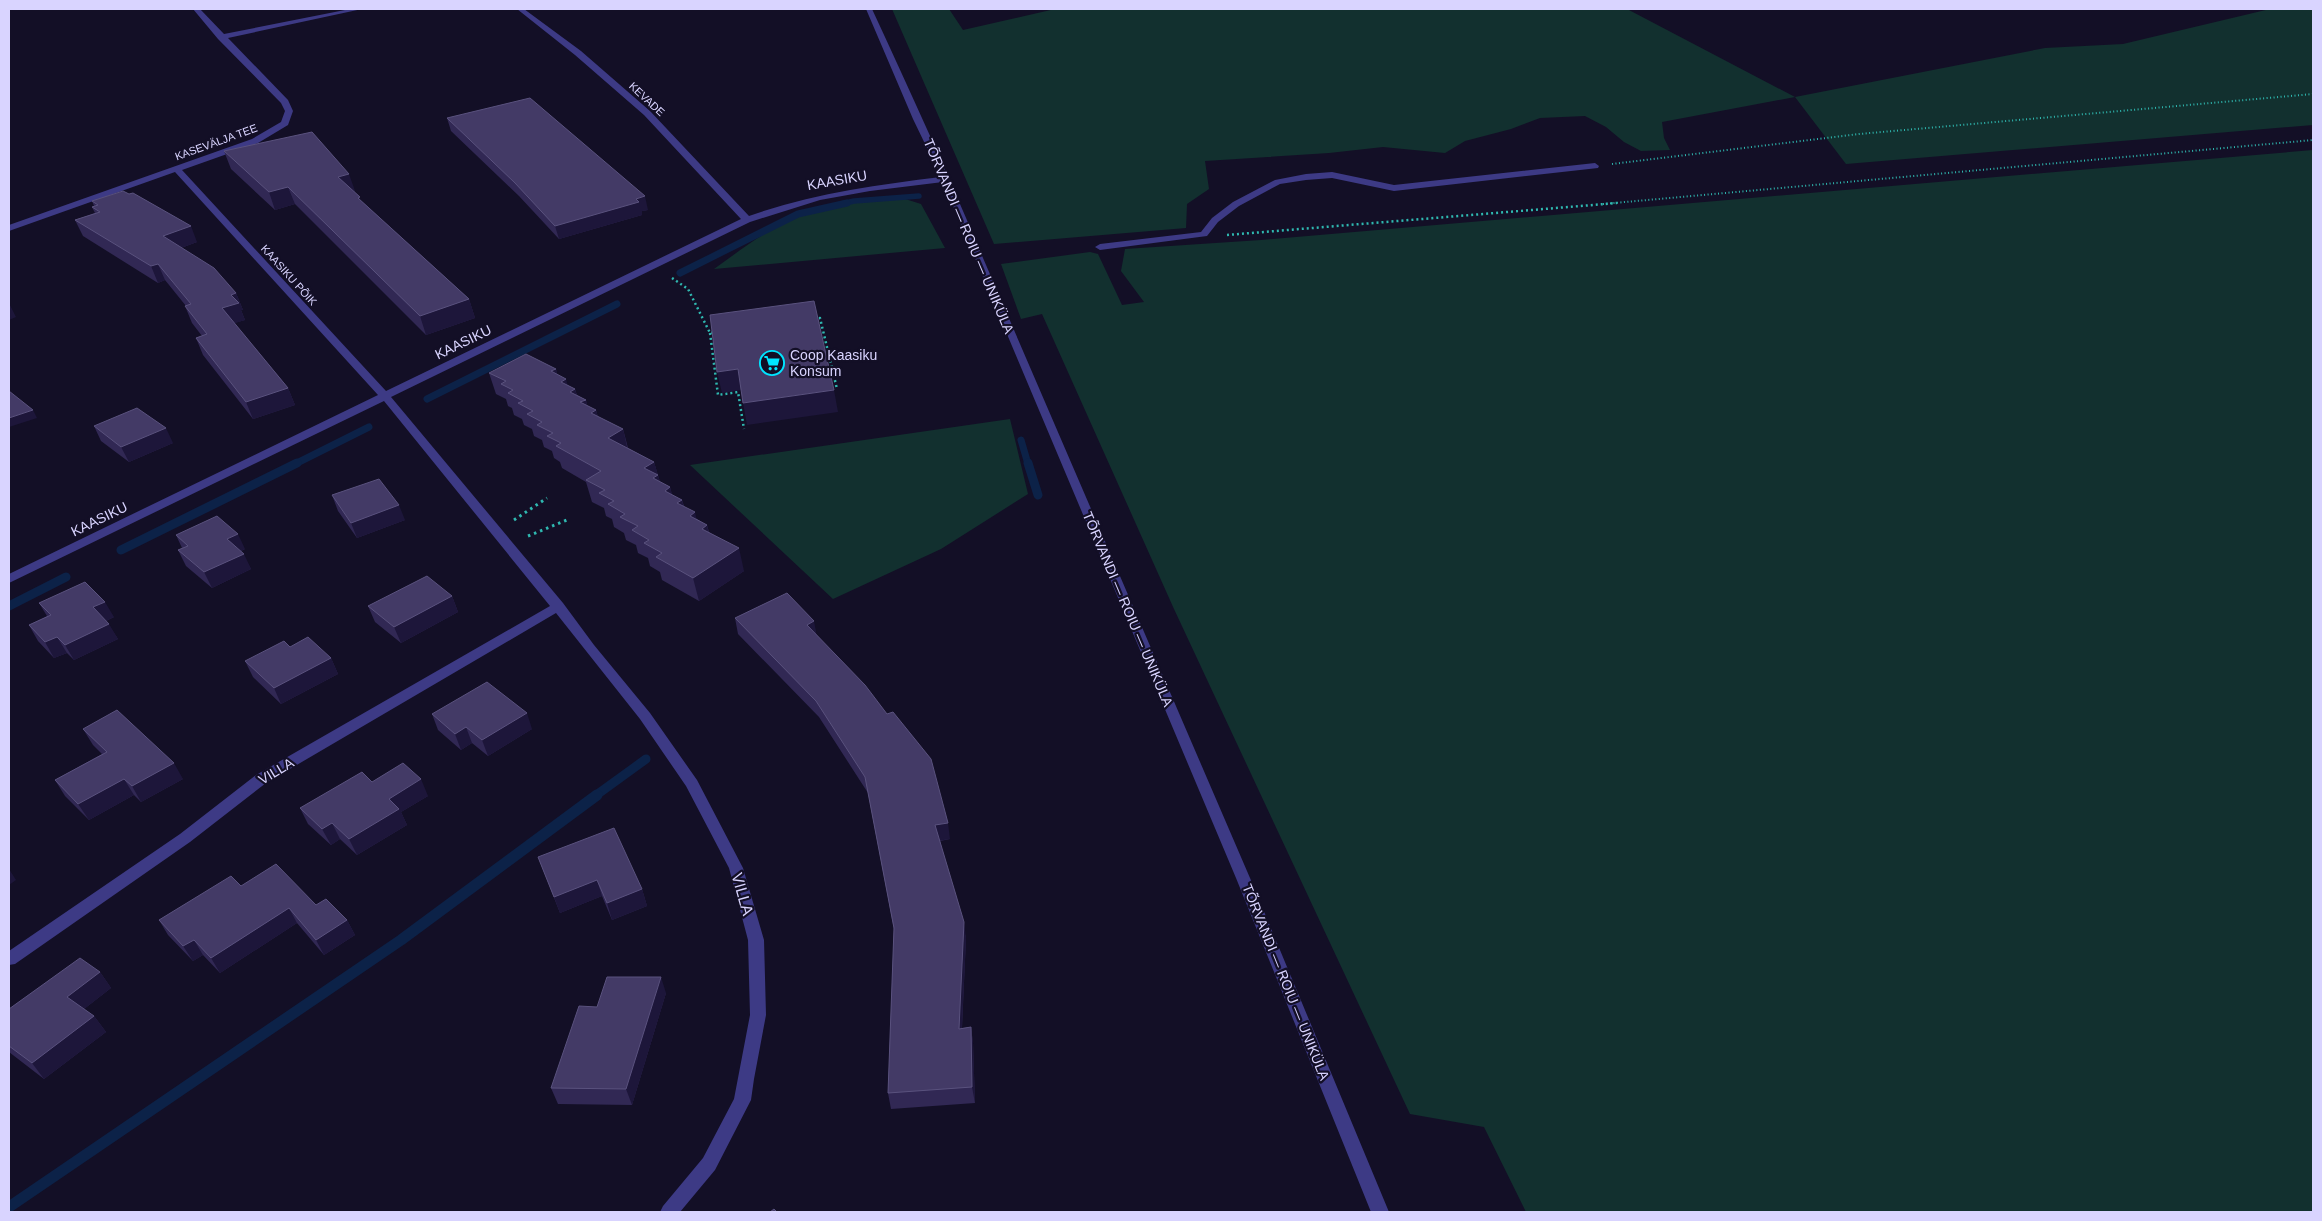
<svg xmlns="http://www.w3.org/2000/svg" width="2322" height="1221" font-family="Arial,sans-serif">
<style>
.green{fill:#12302f}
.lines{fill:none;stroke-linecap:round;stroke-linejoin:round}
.stream-far3{stroke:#0c2248;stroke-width:5.5}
.stream-far2{stroke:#0c2248;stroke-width:7}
.stream-far1{stroke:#0c2248;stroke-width:9}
.stream{stroke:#0c2248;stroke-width:11}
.path-far2{stroke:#2fb8b0;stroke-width:2;stroke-dasharray:1 2.5;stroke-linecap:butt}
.path-far1{stroke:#2fb8b0;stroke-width:2.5;stroke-dasharray:2 3;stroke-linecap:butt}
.path{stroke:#2fb8b0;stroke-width:3;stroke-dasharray:2.5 4;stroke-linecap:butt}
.minor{fill:#3d3a85;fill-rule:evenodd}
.wall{fill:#312854}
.shaded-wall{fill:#1d163a}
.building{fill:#433a66;stroke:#5a527e}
.labels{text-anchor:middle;stroke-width:4.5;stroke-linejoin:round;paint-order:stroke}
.far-street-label{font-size:11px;fill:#d9d4ff;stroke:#130f26}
.street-label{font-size:14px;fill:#d9d4ff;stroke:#130f26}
.poi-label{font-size:14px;fill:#d9d4ff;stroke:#130f26;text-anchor:start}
.near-street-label{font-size:16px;fill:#d9d4ff;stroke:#130f26}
</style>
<rect width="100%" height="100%" fill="#130f26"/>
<path class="green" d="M892 9H949L963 30 1055 9H1627L1795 97 2045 48 2123 44 2270 9H2313V125L1846 164 1795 97 1662 122 1664 138 1670 150 1641 151 1624 142 1606 127 1585 116 1540 118 1511 129 1465 141 1445 153 1383 147 1329 153 1205 161 1209 189 1187 204 1186 228 994 244Z
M2313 150V1212H1526L1484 1127 1410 1114 1174 609 1042 314 1021 319 1001 264 1090 252 1098 254 1122 305 1144 302 1121 271 1125 249 1261 240Z
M863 198H902L921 204 945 248 714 269C738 252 762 233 789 220 812 208 838 204 863 198Z
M1010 419 1028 494 941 549 833 599 690 465Z"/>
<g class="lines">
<path class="stream-far3" d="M841 204 854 201 919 196"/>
<path class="stream-far2" d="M680 273 798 214 847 203
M427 399 617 304
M1021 440 1028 464
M295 464 369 427"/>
<path class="stream-far1" d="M1028 463 1038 495
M121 550 297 463
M9 606 66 577
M595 796 646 759"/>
<path class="stream" d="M9 1207 401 940 597 795"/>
<path class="path-far2" d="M1612 164 1859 134 2313 94
M1603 204 2313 140"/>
<path class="path-far1" d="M1227 235 1617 203
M672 278 688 289 710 333 717 332
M814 319 820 318 837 389
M710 333 718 395 738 392 744 429"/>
<path class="path" d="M514 520 547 498
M528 536 567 520"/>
<path class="minor" d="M193 9H200L224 34 350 9H362L228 38 288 100 293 111 288 125 258 143 182 170 386 391 741 219 644 115 575 55 517 9H524L581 51 650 111 749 216C811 194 875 185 941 177L913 119 866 9H872C910 91 948 174 983 258L1250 878 1389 1212H1371L1236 878 943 182 870 191 820 200 750 222 391 397 563 603 594 645 650 713 697 780 743 868 764 940 766 1015 754 1079 751 1100 715 1170 680 1212H660L663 1206 703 1158 734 1099 750 1015 748 940 729 868 686 786 640 719 556 613 266 783 190 842 15 964 9 965V951L180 834 256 775 550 606 384 401 9 583V574L378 395 175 172 9 231V225L252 139 281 122 285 111 281 103 218 39Z
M1595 163 1599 166 1598 168 1394 191 1332 178 1306 180 1280 184 1239 206 1218 222 1207 236 1100 250 1095 247 1100 244 1201 232 1212 218 1233 202 1275 180 1306 174 1332 172 1394 185Z"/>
</g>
<path class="wall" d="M447 118 648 210 642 211V215L559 239 519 196 451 131Z
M224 151 355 191 354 192 361 201 469 299 475 318 426 335 295 204 275 210 231 169Z
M92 201 197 242 181 248 236 293 243 310H241L245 320 234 323 288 388 295 405 253 419 203 355 196 338 202 336 192 323 185 306H186L165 280 158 283 83 236 75 220 95 213 92 207 94 206Z
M556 369 557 375 567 385 575 389 577 395 586 400 587 406 596 410 598 417 623 429 628 448 654 462 660 482 670 487 672 495 682 500 684 506 697 519 707 525 709 532 744 571 699 601 662 580 660 572 650 566 648 558 638 553 636 545 626 540 624 533 614 527 612 519 606 516 604 508 592 502 586 482 562 468 560 462 554 458 552 451 544 447 542 440 534 436 532 429 524 425 522 419 514 415 512 408 508 406 506 399 496 394 489 373Z
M94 426 173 443 129 462 101 441Z
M332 495 405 520 357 538 338 511Z
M176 535 245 549 241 551 251 569 212 588 186 566 178 550 182 548Z
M452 596 458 612 401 643 375 622 368 606Z
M39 603 114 617 106 621 118 639 74 660 67 653 54 658 38 641 29 625 47 616Z
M735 618 817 636 950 839 940 841 966 938 962 1028 971 1027 973 1043 975 1103 891 1109 888 1093 894 930 868 793 819 717 738 634Z
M331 658 338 674 281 704 253 677 245 661Z
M432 714 532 729 488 756 472 743 461 750 438 730Z
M83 729 183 779 141 802 134 795 89 820 65 796 55 780 102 754 93 745Z
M372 782 428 796 401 812 407 825 357 855 340 839 331 845 308 824 300 808Z
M538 857 642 889 647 906 612 920 602 896 560 913Z
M241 886 316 905 347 920 355 935 324 955 297 923 220 973 203 955 193 961 168 935 159 920Z
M100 972 111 988 84 1009 94 1016 106 1032 44 1079 9 1052V1009Z
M666 993 632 1105 558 1104 551 1088 597 1007Z"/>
<path class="shaded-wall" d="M349 174 355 191 344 194 338 177Z
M288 187 295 204 275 210 269 192Z
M645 196 648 210 642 211V215L559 239 555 226Z
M191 226 197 242 170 252 163 236Z
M158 264 165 280 158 283 151 266Z
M236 293 243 310H241L245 320 229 325 222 308 231 295Z
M469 299 475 318 426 335 420 316Z
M9 303 16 317 9 320Z
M556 369 562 391 551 371Z
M738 369 742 390 722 393 717 372Z
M566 379 572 401 561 382Z
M288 388 295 405 253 419 246 402Z
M575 389 581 411 570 392Z
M834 390 838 412 747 425 743 403Z
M586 400 591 422 580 402Z
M33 410 37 418 9 427V418Z
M596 410 602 432 591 413Z
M166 428 173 443 129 462 121 447Z
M623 429 628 451 608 438Z
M654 462 658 475 664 498 644 468Z
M670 487 676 510 665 491Z
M682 500 687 522 677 503Z
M399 505 405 520 357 538 351 523Z
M695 512 700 535 690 516Z
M707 525 712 548 702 529Z
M238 534 245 549 234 554 227 539Z
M739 548 744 571 699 601 693 578Z
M244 554 251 569 212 588 204 572Z
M452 596 458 612 401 643 394 627Z
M105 602 114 617 102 623 93 607Z
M814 621 817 637 807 625Z
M109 624 118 639 74 660 65 645Z
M57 637 67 653 54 658 45 642Z
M331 658 338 674 281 704 274 688Z
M527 713 532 729 488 756 482 740Z
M466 727 472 743 461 750 455 734Z
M174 763 183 779 141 802 132 786Z
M124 779 134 795 89 820 78 804Z
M421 779 428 796 401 812 407 825 357 855 349 839 389 799Z
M332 823 340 839 331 845 322 829Z
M948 823 950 839 937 841 935 825Z
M9 869 16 880 9 885Z
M597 880 602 896 560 913 554 897Z
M642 889 647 906 612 920 607 903Z
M289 908 297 923 220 973 211 958Z
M347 920 355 935 324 955 316 940Z
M964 922 966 938 961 1045 959 1029Z
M194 940 203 955 193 961 183 946Z
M100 972 111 988 79 1013 67 997Z
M661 977 666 993 632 1105 626 1089Z
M94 1016 106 1032 44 1079 32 1063Z
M971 1027 973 1043 975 1103 972 1087Z"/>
<path class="building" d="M530 98 645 196 636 199 639 202 555 226 515 183 447 118Z
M312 132 349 174 338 177 360 197 358 198 469 299 420 316 288 187 269 192 224 151Z
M123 191 129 194 133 193 191 226 163 236 214 268 236 293 231 295 239 303 222 308 288 388 246 402 196 338 207 334 185 306 191 304 158 264 151 266 75 220 100 212 92 207 98 205 92 201Z
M814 301 834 390 743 403 738 369 717 372 710 315Z
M526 354 556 369 551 371 566 379 561 382 575 389 570 392 586 400 580 402 596 410 591 413 623 429 608 438 654 462 644 468 658 475 653 478 670 487 665 491 682 500 677 503 695 512 690 516 707 525 702 529 739 548 693 578 656 557 662 553 644 543 649 540 632 530 638 526 620 517 625 514 608 504 614 501 599 493 605 490 586 480 601 471 556 446 561 443 547 436 553 433 537 425 542 422 527 414 533 411 518 403 523 401 508 393 513 390 501 384 506 381 489 373Z
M9 391 33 410 9 418Z
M137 408 166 428 121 447 94 426Z
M379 479 399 505 351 523 332 495Z
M217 516 238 534 227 539 244 554 204 572 178 550 188 546 176 535Z
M427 576 452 596 394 627 368 606Z
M85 582 105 602 93 607 109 624 65 645 57 637 45 642 29 625 51 615 39 603Z
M787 593 814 621 807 625 865 685 887 714 893 712 931 759 948 823 935 825 964 922 959 1029 971 1027 972 1087 888 1093 894 928 865 777 816 701 735 618Z
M308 637 331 658 274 688 245 661 284 641 290 647Z
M487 682 527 713 482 740 466 727 455 734 432 714Z
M117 710 174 763 132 786 124 779 78 804 55 780 107 752 83 729Z
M403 763 421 779 389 799 399 809 349 839 332 823 322 829 300 808 362 772 372 782Z
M614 828 642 889 607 903 597 880 554 897 538 857Z
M276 864 316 905 326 899 347 920 316 940 289 908 211 958 194 940 183 946 159 920 231 876 241 886Z
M80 958 100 972 67 997 94 1016 32 1063 9 1046V1009Z
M607 977H661L626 1089 551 1088 579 1006 597 1007Z
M774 1209 777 1212H770Z"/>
<defs>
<symbol id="supermarket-ring" viewBox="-11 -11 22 22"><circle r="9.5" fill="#130f26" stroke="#00e5ff" stroke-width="1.5"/><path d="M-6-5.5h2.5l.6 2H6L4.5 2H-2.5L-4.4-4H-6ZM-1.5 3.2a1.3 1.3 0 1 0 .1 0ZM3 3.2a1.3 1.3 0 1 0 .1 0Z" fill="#00e5ff"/></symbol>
</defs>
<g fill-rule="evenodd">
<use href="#supermarket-ring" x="758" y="349" width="28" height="28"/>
</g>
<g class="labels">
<g class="far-street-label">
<text transform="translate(647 99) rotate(43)" y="4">KEVADE</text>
<text transform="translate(216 142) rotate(-20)" y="4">KASEVÄLJA TEE</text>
<text transform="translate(289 275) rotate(48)" y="4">KAASIKU PÕIK</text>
</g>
<g class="street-label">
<text transform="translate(837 180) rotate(-10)" y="5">KAASIKU</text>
<text transform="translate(969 236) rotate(67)" y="5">TÕRVANDI — ROIU — UNIKÜLA</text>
<text transform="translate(463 342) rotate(-26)" y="5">KAASIKU</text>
<text transform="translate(99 519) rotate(-26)" y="5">KAASIKU</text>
<text transform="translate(1128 609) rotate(67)" y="5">TÕRVANDI — ROIU — UNIKÜLA</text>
<text transform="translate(276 771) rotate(-31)" y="5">VILLA</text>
<text transform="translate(1286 982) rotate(68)" y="5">TÕRVANDI — ROIU — UNIKÜLA</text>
</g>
<g class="poi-label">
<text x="790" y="360">Coop Kaasiku<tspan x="790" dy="16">Konsum</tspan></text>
</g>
<g class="near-street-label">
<text transform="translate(743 894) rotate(74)" y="6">VILLA</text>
</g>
</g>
<rect width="2322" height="1221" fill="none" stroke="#d9d4ff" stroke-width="20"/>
</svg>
